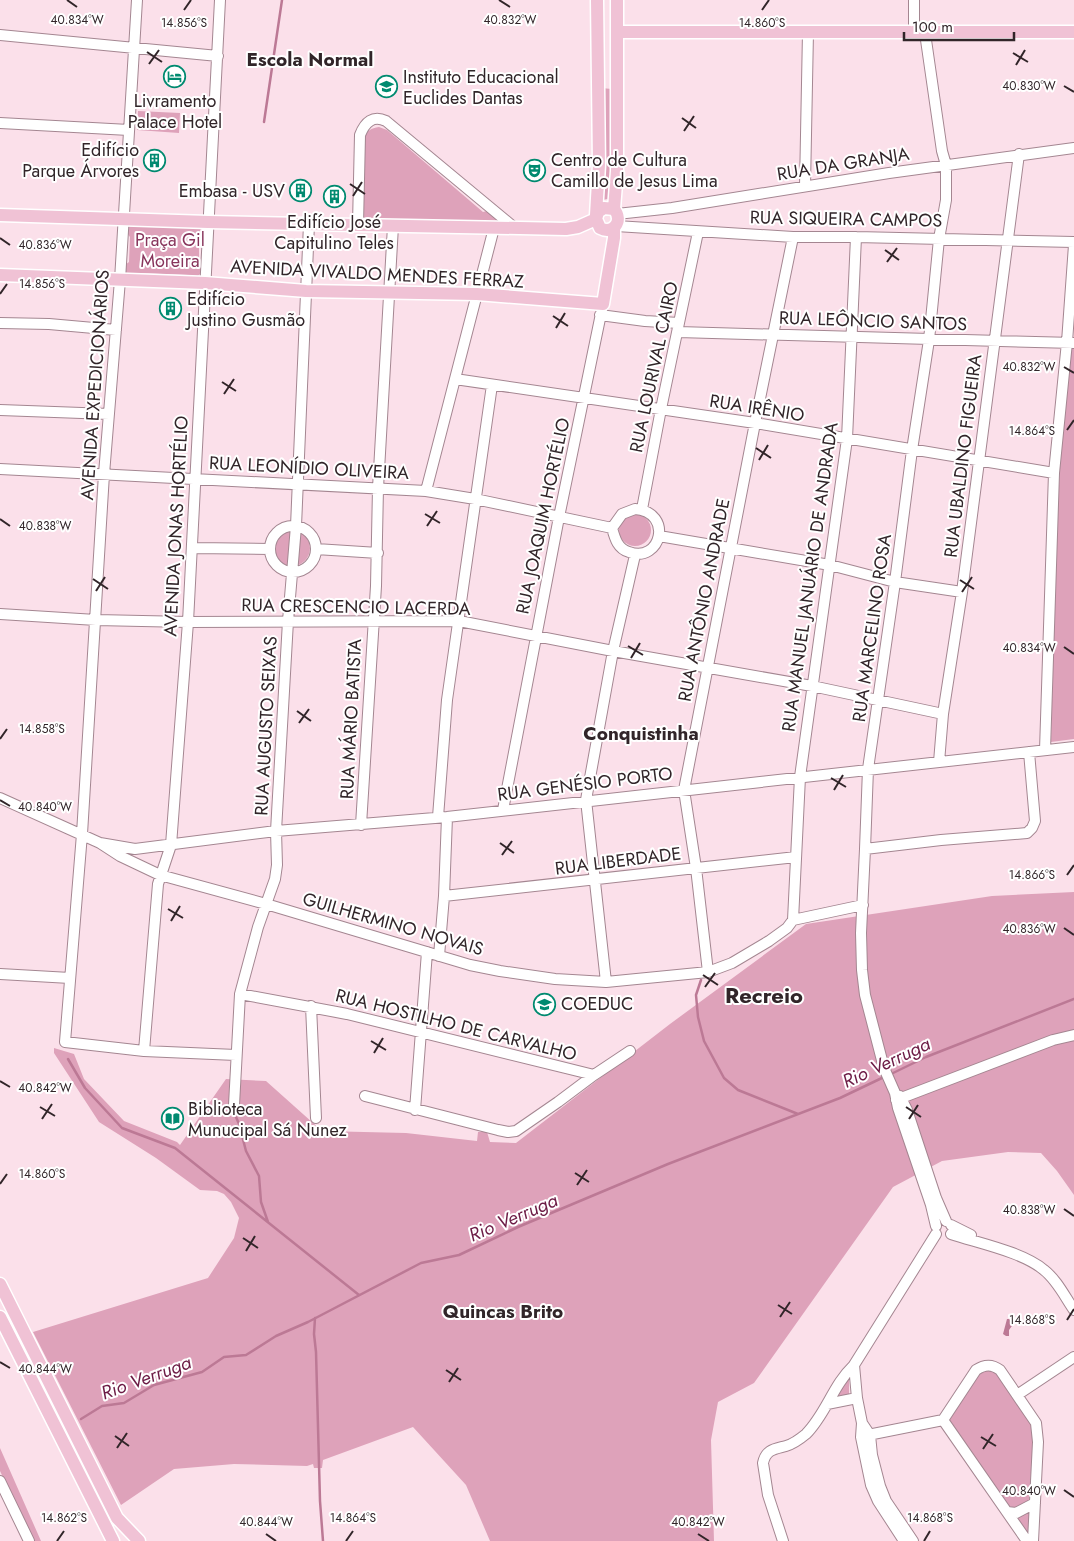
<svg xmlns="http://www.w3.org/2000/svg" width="1074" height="1541" font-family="Jost,sans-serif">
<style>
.green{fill:#dea2ba}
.water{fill:#bc7995}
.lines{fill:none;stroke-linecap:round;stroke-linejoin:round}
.stream{stroke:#bc7995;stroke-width:2.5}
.minor-casing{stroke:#a48691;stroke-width:12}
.major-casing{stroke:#fff;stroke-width:15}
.minor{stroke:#fff;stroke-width:10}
.major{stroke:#f0c2d5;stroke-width:12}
.ticks{fill:none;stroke:#312529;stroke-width:2}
.labels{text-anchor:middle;stroke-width:4;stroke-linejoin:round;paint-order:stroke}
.poi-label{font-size:18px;fill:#312529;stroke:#fff;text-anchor:start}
.street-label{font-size:18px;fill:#312529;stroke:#fff}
.park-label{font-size:18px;fill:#88355c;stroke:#fff}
.neighbourhood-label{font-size:19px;font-weight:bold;fill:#312529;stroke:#fff}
.water-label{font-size:19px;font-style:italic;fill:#6c1b45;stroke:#fff}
.district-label{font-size:22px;font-weight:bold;fill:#312529;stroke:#fff}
.ticks-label{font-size:12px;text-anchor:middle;fill:#312529;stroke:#fff;stroke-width:4;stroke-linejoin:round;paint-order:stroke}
</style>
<rect width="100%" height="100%" fill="#fbe0ea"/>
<path class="green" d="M601 88 612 89 611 201 607 199 598 201Z
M138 111 180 113 179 133 137 130Z
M379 127 387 130 483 212 487 211 506 224 361 221 363 137C367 131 371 128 379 127Z
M129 223 138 224 140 226H198L202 229V235L199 238V263L203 271 196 278H189L188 275 138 273 134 277 129 276 124 271 125 265 129 262 130 237 127 233Z
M1067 342 1074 343V739L1051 742 1056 540Z
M619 530a16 16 0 1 1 32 0a16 16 0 1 1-32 0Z
M274 548a18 18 0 1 1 36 0a18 18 0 1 1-36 0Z
M1074 892V1195L1057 1171 1041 1153 1008 1152 942 1161 893 1187 754 1383 718 1402 711 1440 714 1541H490L466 1485 413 1427 323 1460 322 1468H314L313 1464 307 1466 234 1464 174 1469 121 1505 33 1332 208 1278 234 1238 239 1218 231 1202 224 1194 217 1191 200 1190 156 1158 99 1122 54 1053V1048L74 1054 84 1079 124 1121 177 1142 180 1145 226 1079 266 1081 322 1131 406 1133 477 1141 478 1132H487L490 1142 516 1143 670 1024 806 924 992 896Z
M985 1367 996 1372 1004 1381 1034 1429 1029 1501 1015 1510 1008 1507 950 1422V1414L978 1371Z
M847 1375 849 1377V1396L834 1399Z
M0 1448 41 1541H34L0 1471Z
M1029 1510 1030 1513 1028 1535 1013 1516Z"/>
<path class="water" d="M1007 1319H1009L1014 1323 1009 1330V1336H1006L1003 1334Z"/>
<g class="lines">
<path class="stream" d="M264 122 282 0
M701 980 696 995 698 1017 704 1041 724 1078 738 1090 798 1114
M68 1059 85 1088 122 1128 175 1148 359 1295
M889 1075 926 1057 1074 999
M233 1110 239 1124 246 1151 259 1176 261 1202 268 1222
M315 1318 314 1334 316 1352 320 1501 323 1541
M81 1419 102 1406 124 1403 154 1385 202 1372 224 1357 246 1355 276 1336 308 1322 421 1263 459 1255 518 1227 668 1164 840 1098 884 1077"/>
<defs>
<path id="minor" d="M137 0 120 280 104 474 82 834 65 1042 144 1051 236 1055
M914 33V0
M925 33 942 151 946 165V200L939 239 929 340 912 450 895 582 868 769 865 849 861 933 862 970 865 995 884 1068 895 1093 898 1108 931 1205 936 1226
M0 35 218 56
M0 123 129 130
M805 186 808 32
M617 214 672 208 889 173 1074 148
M358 224 360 135C365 122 373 115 386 121L516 229
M616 226 793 237H856L1074 242
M600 315 645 321 679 323
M0 323 49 324 116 330
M678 332 1074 343
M455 379 755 423 1054 473
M0 410 109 414
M0 469 426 491 475 499 612 528
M426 491 494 228
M635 509C674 512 661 564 629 552 618 549 615 539 612 528L622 514Z
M642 509 661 409 698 232
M270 549a23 23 0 1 1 46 0a23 23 0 1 1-46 0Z
M659 536 830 565 895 582 962 592
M193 548 270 549
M316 549 378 553
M0 614 96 620 188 622 459 621 613 651 812 686 943 714
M1045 750 1054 473 1067 342 1074 245
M939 762 943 714 962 592 1019 154
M0 798 100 843 120 856 160 875 266 904 470 965 500 971 555 979 606 982 708 972 732 963 769 941 787 928 793 920 863 905
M503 810 559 517 603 304
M438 817 447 700 492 385
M361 825 376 586 378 488 393 226
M100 843 135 849 276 831 447 817 1074 747
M865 849 941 840 1027 833 1032 828 1035 821 1029 752
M444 896 796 857
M793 920 800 777 847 439 856 237
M439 956 444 896 447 817
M708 972 696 868 684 790 755 423 793 237
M0 974 70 978
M606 982 586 800 613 651 635 555
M240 994 347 1014 594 1075
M311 1006 316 1118
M144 1051 158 884 171 845 188 622 220 0
M365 1096 498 1130 508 1132 516 1131 558 1102 594 1075 630 1051
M900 1096 907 1110 936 1198 946 1221
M896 1100 1053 1040 1074 1035
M234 1105 240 994 258 927 275 879 277 865 276 831 288 621 296 526 309 224
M415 1110 427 952
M951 1225 971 1235
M951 1234C978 1243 1023 1252 1044 1270 1057 1280 1065 1297 1074 1310
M1017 1395 1074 1357
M827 1404 857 1398
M943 1420 976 1370C985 1364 992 1364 1000 1370L1036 1423 1038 1442 1033 1541
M943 1420 1027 1541
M862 1423 870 1435 872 1455 880 1486 886 1501 913 1541
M863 1436 943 1420
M0 1481 29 1541
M1007 1512 1016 1513 1035 1503
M783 1541 768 1495 763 1463C766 1449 775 1449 786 1446 793 1444 800 1439 806 1434 826 1414 833 1385 854 1365
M904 1541 878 1501 871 1485 861 1437 862 1423 857 1398 854 1365 936 1234"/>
<path id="major" d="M617 32H1074
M614 209 604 208 598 212 596 219 600 228C613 235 624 221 614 209L617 171V0
M0 215 208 222 566 229 578 227 596 219
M596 215 599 165 597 0
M0 275 205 283 306 291 477 294 603 304 614 238V229
M0 1284 117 1518 139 1541
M0 1317 113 1541"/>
</defs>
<use href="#minor" class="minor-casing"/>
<use href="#major" class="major-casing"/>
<use href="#minor" class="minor"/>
<use href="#major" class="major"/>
</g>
<path class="ticks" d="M67 0 77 7M499 0 510 7M184 10 191 0M762 10 769 0M147 52 162 62M1013 53 1028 62M149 64 159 50M1016 65 1025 50M1064 86 1074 92M682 118 696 128M684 131 694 116M350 184 365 194M353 196 362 182M0 238 10 245M885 250 899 260M887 262 897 248M0 294 7 284M553 316 568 326M556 328 565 313M1064 367 1074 373M222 382 236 391M224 394 234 379M1067 430 1074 420M756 448 771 458M759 460 768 445M425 514 440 523M0 519 10 526M427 526 437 511M93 579 108 589M960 580 974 589M96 591 105 577M962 592 972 577M628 646 643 655M1064 647 1074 654M631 658 640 643M297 711 311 721M299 723 309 709M0 739 7 729M831 778 846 787M834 790 843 775M0 800 10 806M500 843 514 853M502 855 512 841M1067 875 1074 865M168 909 183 918M171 921 180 906M1064 928 1074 935M703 975 718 985M705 987 715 973M371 1041 386 1050M374 1053 383 1038M0 1081 10 1087M40 1107 55 1116M906 1107 921 1117M42 1119 52 1104M909 1119 918 1105M575 1173 589 1182M0 1184 7 1174M577 1185 587 1170M1064 1209 1074 1216M243 1238 258 1248M246 1251 255 1236M778 1305 792 1314M780 1317 790 1302M1067 1320 1074 1309M0 1362 10 1368M446 1370 461 1380M449 1382 458 1368M115 1436 129 1446M981 1437 996 1446M117 1448 127 1433M983 1449 993 1434M1064 1490 1074 1497M266 1534 276 1541M698 1534 709 1541M57 1541 64 1531M346 1541 353 1531M924 1541 930 1531"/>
<defs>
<symbol id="hotel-ring" viewBox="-11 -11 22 22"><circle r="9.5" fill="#fff" stroke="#008a70" stroke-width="1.5"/><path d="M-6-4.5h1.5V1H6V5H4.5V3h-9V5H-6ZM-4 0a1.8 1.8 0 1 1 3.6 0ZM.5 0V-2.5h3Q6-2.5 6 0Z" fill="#008a70"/></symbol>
<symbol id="school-ring" viewBox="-11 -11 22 22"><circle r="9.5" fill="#fff" stroke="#008a70" stroke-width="1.5"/><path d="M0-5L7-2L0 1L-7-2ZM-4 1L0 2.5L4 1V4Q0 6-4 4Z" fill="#008a70"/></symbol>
<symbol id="building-ring" viewBox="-11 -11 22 22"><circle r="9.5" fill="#fff" stroke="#008a70" stroke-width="1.5"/><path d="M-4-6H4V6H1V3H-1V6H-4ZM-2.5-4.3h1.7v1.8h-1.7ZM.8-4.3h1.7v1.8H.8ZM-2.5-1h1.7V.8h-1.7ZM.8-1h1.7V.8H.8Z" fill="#008a70"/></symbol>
<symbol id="theatre-ring" viewBox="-11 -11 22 22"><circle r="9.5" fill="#fff" stroke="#008a70" stroke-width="1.5"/><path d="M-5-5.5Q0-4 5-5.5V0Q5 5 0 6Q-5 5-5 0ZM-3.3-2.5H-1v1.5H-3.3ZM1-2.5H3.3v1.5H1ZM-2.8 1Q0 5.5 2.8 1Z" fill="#008a70"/></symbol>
<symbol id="library-ring" viewBox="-11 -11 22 22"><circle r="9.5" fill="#fff" stroke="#008a70" stroke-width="1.5"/><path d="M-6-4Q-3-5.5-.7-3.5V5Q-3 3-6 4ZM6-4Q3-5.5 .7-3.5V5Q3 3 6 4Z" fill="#008a70"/></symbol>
</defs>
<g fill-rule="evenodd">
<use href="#hotel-ring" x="162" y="64" width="25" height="25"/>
<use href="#school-ring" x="374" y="74" width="25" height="25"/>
<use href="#building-ring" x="142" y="148" width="25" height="25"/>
<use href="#theatre-ring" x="522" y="158" width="25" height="25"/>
<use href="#building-ring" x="288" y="178" width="25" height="25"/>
<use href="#building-ring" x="322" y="184" width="25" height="25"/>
<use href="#building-ring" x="158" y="296" width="25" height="25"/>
<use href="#school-ring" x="532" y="992" width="25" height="25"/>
<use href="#library-ring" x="160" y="1106" width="25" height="25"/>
</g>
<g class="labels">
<g class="poi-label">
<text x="403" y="83">Instituto Educacional<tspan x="403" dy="21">Euclides Dantas</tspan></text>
<text x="175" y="107" text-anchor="middle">Livramento<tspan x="175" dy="21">Palace Hotel</tspan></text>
<text x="139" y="156" text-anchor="end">Edifício<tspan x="139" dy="21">Parque Árvores</tspan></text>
<text x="551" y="166">Centro de Cultura<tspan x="551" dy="21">Camillo de Jesus Lima</tspan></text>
<text x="285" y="197" text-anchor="end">Embasa - USV</text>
<text x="334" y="228" text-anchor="middle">Edifício José<tspan x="334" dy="21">Capitulino Teles</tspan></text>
<text x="187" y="305">Edifício<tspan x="187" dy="21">Justino Gusmão</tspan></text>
<text x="561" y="1010">COEDUC</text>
<text x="188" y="1115">Biblioteca<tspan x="188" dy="21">Munucipal Sá Nunez</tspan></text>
</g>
<g class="street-label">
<text transform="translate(843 164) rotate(-9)" y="6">RUA DA GRANJA</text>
<text transform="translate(846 219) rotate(1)" y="6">RUA SIQUEIRA CAMPOS</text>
<text transform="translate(377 274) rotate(3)" y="6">AVENIDA VIVALDO MENDES FERRAZ</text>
<text transform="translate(873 321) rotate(2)" y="6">RUA LEÔNCIO SANTOS</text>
<text transform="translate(654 367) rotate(-78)" y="6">RUA LOURIVAL CAIRO</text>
<text transform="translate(95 385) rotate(-86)" y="6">AVENIDA EXPEDICIONÁRIOS</text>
<text transform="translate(757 408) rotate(9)" y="6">RUA IRÊNIO</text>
<text transform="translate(963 456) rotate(-83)" y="6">RUA UBALDINO FIGUEIRA</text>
<text transform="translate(309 468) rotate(3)" y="6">RUA LEONÍDIO OLIVEIRA</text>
<text transform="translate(543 516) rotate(-78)" y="6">RUA JOAQUIM HORTÉLIO</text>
<text transform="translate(176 526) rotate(-87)" y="6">AVENIDA JONAS HORTÉLIO</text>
<text transform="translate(810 577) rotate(-82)" y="6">RUA MANUEL JANUÁRIO DE ANDRADA</text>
<text transform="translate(704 600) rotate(-79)" y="6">RUA ANTÔNIO ANDRADE</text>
<text transform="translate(356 607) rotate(1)" y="6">RUA CRESCENCIO LACERDA</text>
<text transform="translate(872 628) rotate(-82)" y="6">RUA MARCELINO ROSA</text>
<text transform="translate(351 719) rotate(-87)" y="6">RUA MÁRIO BATISTA</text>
<text transform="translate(266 726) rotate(-87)" y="6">RUA AUGUSTO SEIXAS</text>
<text transform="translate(585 784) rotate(-7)" y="6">RUA GENÉSIO PORTO</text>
<text transform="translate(618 861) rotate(-7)" y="6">RUA LIBERDADE</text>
<text transform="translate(393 924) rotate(16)" y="6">GUILHERMINO NOVAIS</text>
<text transform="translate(456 1025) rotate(14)" y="6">RUA HOSTILHO DE CARVALHO</text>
</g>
<g class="park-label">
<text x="170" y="246">Praça Gil<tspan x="170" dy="21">Moreira</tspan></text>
</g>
<g class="neighbourhood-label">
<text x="310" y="66">Escola Normal</text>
<text x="641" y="740">Conquistinha</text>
<text x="503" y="1318">Quincas Brito</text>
</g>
<g class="water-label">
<text transform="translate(886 1062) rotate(-25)" y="7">Rio Verruga</text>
<text transform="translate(513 1217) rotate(-23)" y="7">Rio Verruga</text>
<text transform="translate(146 1377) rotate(-20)" y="7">Rio Verruga</text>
</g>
<g class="district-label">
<text x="764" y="1003">Recreio</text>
</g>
</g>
<g class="ticks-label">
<text x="77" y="24">40.834°W</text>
<text x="510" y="24">40.832°W</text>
<text x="184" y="27">14.856°S</text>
<text x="762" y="27">14.860°S</text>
<text x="1029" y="90">40.830°W</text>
<text x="45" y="249">40.836°W</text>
<text x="42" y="288">14.856°S</text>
<text x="1029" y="371">40.832°W</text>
<text x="1032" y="435">14.864°S</text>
<text x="45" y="530">40.838°W</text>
<text x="1029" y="652">40.834°W</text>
<text x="42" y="733">14.858°S</text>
<text x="45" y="811">40.840°W</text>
<text x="1032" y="879">14.866°S</text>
<text x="1029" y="933">40.836°W</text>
<text x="45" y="1092">40.842°W</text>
<text x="42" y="1178">14.860°S</text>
<text x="1029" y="1214">40.838°W</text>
<text x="1032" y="1324">14.868°S</text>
<text x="45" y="1373">40.844°W</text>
<text x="1029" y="1495">40.840°W</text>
<text x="64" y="1522">14.862°S</text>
<text x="353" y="1522">14.864°S</text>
<text x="930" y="1522">14.868°S</text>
<text x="266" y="1526">40.844°W</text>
<text x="698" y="1526">40.842°W</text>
</g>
<path d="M904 32v8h110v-8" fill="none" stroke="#312529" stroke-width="2.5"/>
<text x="912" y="32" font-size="15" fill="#312529" stroke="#ffffff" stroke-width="4" paint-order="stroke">100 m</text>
</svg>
